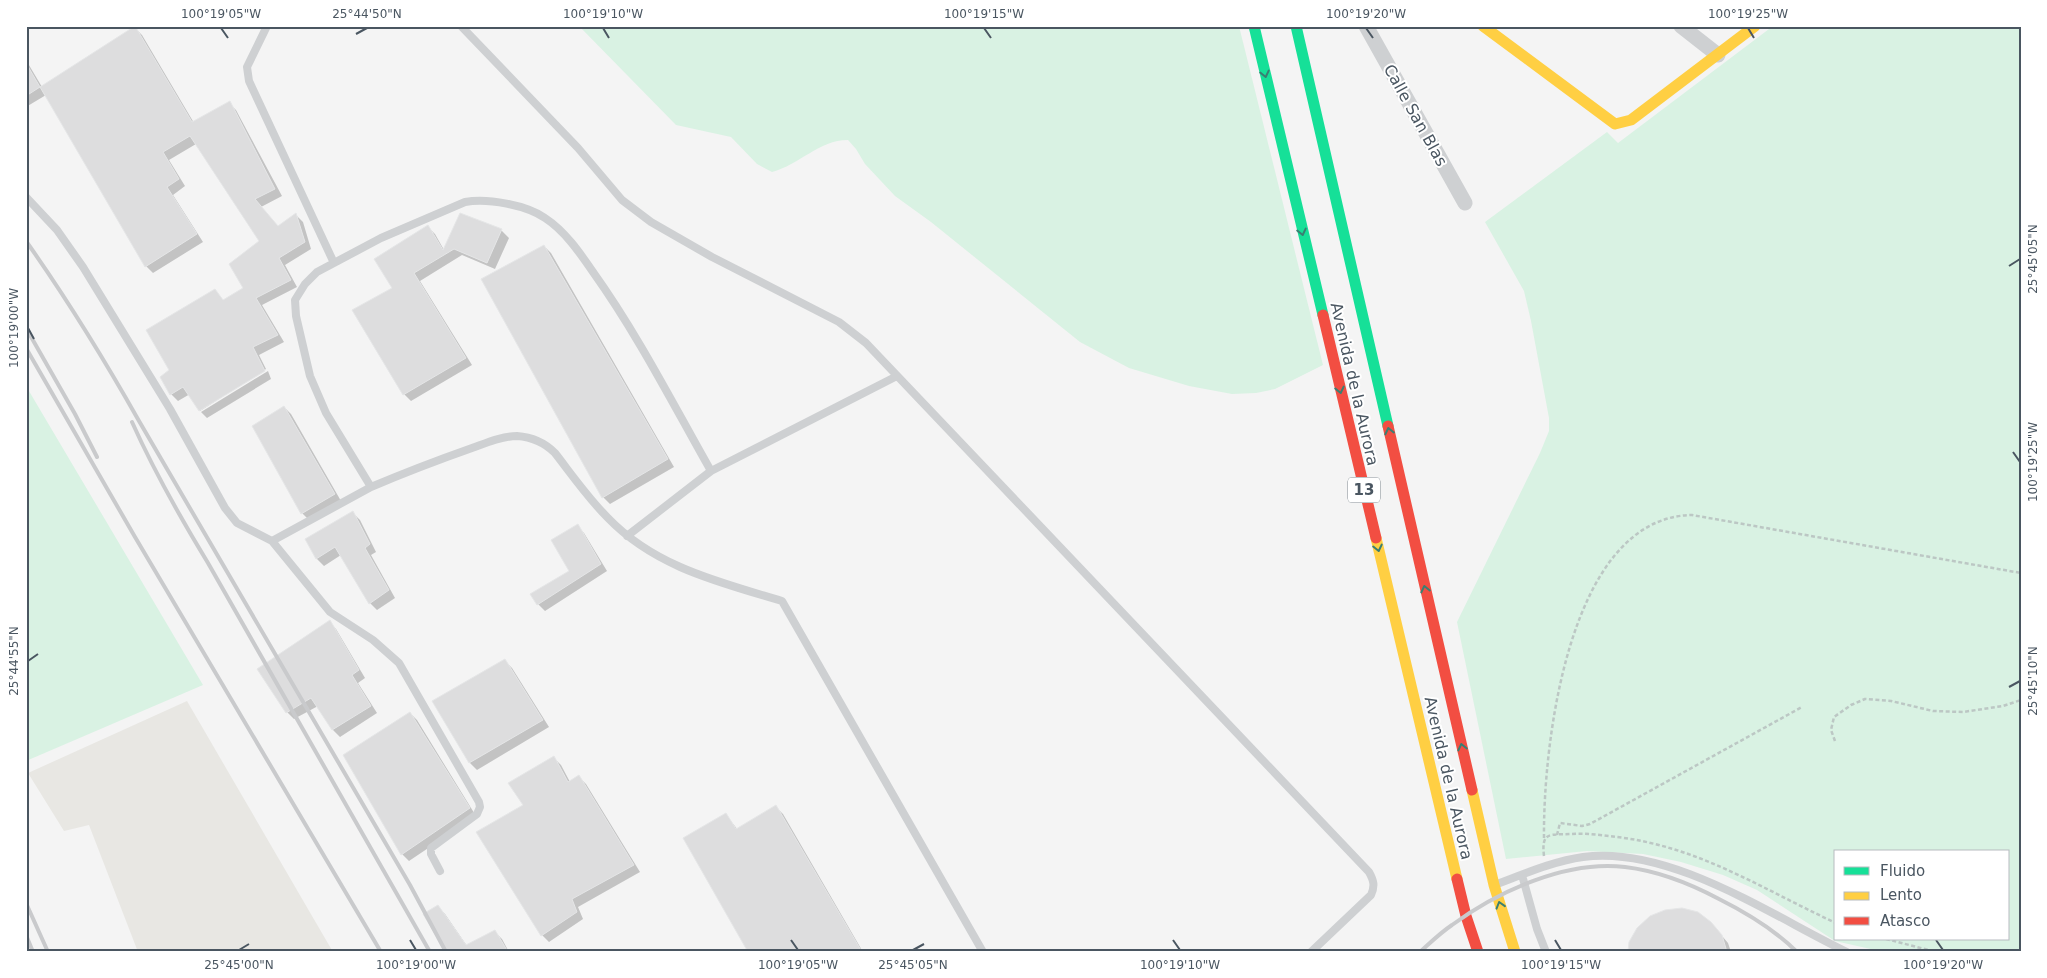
<svg xmlns="http://www.w3.org/2000/svg" width="2047" height="978" font-family="'DejaVu Sans',sans-serif">
<style>
.commercial{fill:#e8e7e3}
.green{fill:#d9f2e3;fill-rule:evenodd}
.shadow{fill:#0003}
.building{fill:#ddddde;stroke:#e5e6e7}
.lines{fill:none;stroke-linecap:round;stroke-linejoin:round}
.path{stroke:#bcc7c4;stroke-width:2.5;stroke-dasharray:4 2.5;stroke-linecap:butt}
.lane{stroke:#ced0d2;stroke-width:8}
.street{stroke:#ced0d2;stroke-width:15}
.fast{stroke:#16e098;stroke-width:11}
.slow{stroke:#ffcf43;stroke-width:11}
.jam{stroke:#f24e42;stroke-width:11}
.rail{stroke:#c9cacc;stroke-width:4}
.oneway{stroke:#3a7f72}
.ticks{fill:none;stroke:#4a5661;stroke-width:2}
.labels{text-anchor:middle;stroke-width:4;stroke-linejoin:round;paint-order:stroke}
.shield{fill:#fff;stroke:#808990;stroke-width:1}
.shield-label{font-size:15px;font-weight:bold;fill:#4a5661}
.street-label{font-size:16px;fill:#4a5661;stroke:#fff}
.neatline{fill:none;stroke:#4a5661;stroke-width:2}
.ticks-label{font-size:12px;text-anchor:middle;fill:#4a5661}
</style>
<rect width="100%" height="100%" fill="#f4f4f4"/>
<path class="commercial" d="M187 701 333 952H138L89 825 64 831 28 773Z"/>
<path class="green" d="M579 26H1239L1323 365 1275 389 1256 393 1232 394 1189 386 1129 368 1080 342 931 222 895 196 865 164 856 149 848 140C819 140 799 165 772 172L757 164 731 137 676 125Z
M1773 26H2021V952H1884L1835 941 1757 890 1723 875 1681 862 1643 854 1587 851 1506 859 1457 622 1540 453 1549 431V418L1531 321 1524 291 1485 222 1607 132 1618 143ZM1836 852H2008V939H1836Z
M26 386 203 685 26 761Z"/>
<path class="shadow" d="M135 28 142 35 194 123 229 103 236 110 282 196 261 207 279 228 296 215 303 222 311 249 285 265 297 287 262 305 284 342 259 355 266 369 200 411 190 394 178 401 171 394V370L215 291 224 301 244 289 260 242 196 144 169 160 185 186 173 195 203 242 153 273 146 266 46 95 26 107V60L42 87Z
M460 214 502 231 509 238 495 269 462 255 420 281 472 365 411 401 404 394 394 288 428 227 435 234 444 250Z
M544 246 551 253 674 467 610 504 603 497Z
M268 371 271 379 207 418 201 412Z
M284 407 291 414 341 501 309 520 302 513Z
M353 513 360 520 376 552 371 555 395 598 377 610 370 603 341 555 324 566 317 559 306 539Z
M577 526 584 533 607 571 545 611 538 604 571 571Z
M329 622 336 629 365 678 358 683 377 713 340 737 333 730 318 706 294 719 287 712Z
M505 661 512 668 549 727 477 770 470 763 433 702Z
M410 713 417 720 476 816 409 861 402 854Z
M554 758 561 765 570 782 579 777 586 784 640 872 578 907 583 919 549 942 542 935 525 805Z
M776 807 783 814 863 952H750L726 815 738 830Z
M438 907 445 914 467 946 495 932 502 939 509 952H448Z
M1711 923 1728 943 1731 952H1629Z"/>
<path class="building" d="M135 26 192 122 230 101 275 189 255 199 278 226 296 213 305 242 279 258 291 280 256 298 278 335 253 347 265 371 199 411 183 387 170 395 160 377 169 370 146 330 215 289 223 300 243 288 229 264 259 241 190 136 163 152 179 179 167 187 197 234 145 267 40 87Z
M26 63 40 87 26 96Z
M460 213 502 229 487 263 454 249 414 273 466 358 403 395 352 310 392 288 374 259 428 225 443 250Z
M544 245 668 459 602 498 481 279Z
M284 406 335 494 301 514 252 426Z
M353 511 370 544 365 548 389 590 369 604 335 547 316 559 305 539Z
M578 524 601 564 537 605 530 594 569 571 551 540Z
M330 620 359 670 352 675 371 706 332 730 311 698 286 713 257 669Z
M505 659 543 720 469 763 432 701Z
M410 712 470 808 401 855 343 755Z
M554 756 568 782 579 775 634 865 572 899 577 912 541 936 476 832 523 805 508 783Z
M776 805 862 952H748L683 838 726 813 736 829Z
M438 905 466 945 495 930 508 952H446L423 914Z
M1682 908 1698 912 1711 922 1722 935 1727 952H1628L1629 942 1637 928 1650 916 1665 910Z"/>
<g class="lines">
<path class="path" d="M1835 741 1831 730 1834 717 1851 705 1865 699 1891 701 1933 711 1963 712 2003 706 2021 700
M1557 835 1560 823 1582 826 1590 824 1802 707
M1544 838C1543 746 1568 517 1692 515L2021 573
M1544 856C1541 831 1550 835 1571 834 1586 833 1602 835 1617 837 1700 847 1762 889 1836 923
M1886 939 1936 952"/>
<path class="lane" d="M267 26 247 67 249 81 334 263
M461 26 578 148 622 200 651 222 712 257 839 322 866 343 1369 872C1374 881 1375 886 1371 895L1311 952
M26 197 57 230 83 267 170 409 225 508 237 523 272 541 371 487 326 413 310 376 296 316 295 300 305 284 317 272 381 238 465 202C488 198 526 205 545 218 565 231 580 253 593 272 638 335 673 404 711 471L897 376
M371 487C404 473 438 460 472 448 486 443 502 436 517 436 532 437 545 443 555 453 572 475 588 498 608 518 655 567 719 582 782 601L983 952
M627 536 711 471
M272 541 330 612 373 640 399 663 479 802 480 807 477 814 431 848V854L440 871
M1522 875 1537 929 1546 952
M1497 884C1524 874 1554 861 1583 857 1670 845 1772 916 1847 952"/>
<path class="street" d="M1366 26 1465 203
M1681 26 1718 55"/>
<path class="fast" d="M1254 26 1323 315
M1296 26 1388 426"/>
<path class="slow" d="M1483 26 1615 124 1631 120 1755 26
M1376 538 1457 879
M1472 790 1494 885 1515 952"/>
<path class="jam" d="M1323 315 1376 538
M1388 426 1472 790
M1457 879 1466 916 1478 952"/>
<path class="rail" d="M26 241C67 299 104 359 139 421L410 885 446 952
M26 328 75 414 97 457
M26 348 135 537 381 952
M132 422C154 471 180 517 208 563L430 952
M26 903 48 952
M26 935 33 952
M1420 952C1430 943 1440 933 1452 925 1499 891 1566 860 1625 867 1659 871 1689 883 1719 899 1747 913 1774 929 1797 952"/>
</g>
<defs><path id="oneway-chevron" d="M-2-3.5L2.5 0L-2 3.5" fill="none" stroke-width="1.6" stroke-linecap="round" stroke-linejoin="round" transform="scale(1.25)"/></defs>
<g class="oneway">
<use href="#oneway-chevron" transform="translate(1265 74) rotate(77)"/>
<use href="#oneway-chevron" transform="translate(1302 232) rotate(77)"/>
<use href="#oneway-chevron" transform="translate(1340 390) rotate(77)"/>
<use href="#oneway-chevron" transform="translate(1389 431) rotate(-103)"/>
<use href="#oneway-chevron" transform="translate(1378 548) rotate(77)"/>
<use href="#oneway-chevron" transform="translate(1425 589) rotate(-103)"/>
<use href="#oneway-chevron" transform="translate(1462 747) rotate(-103)"/>
<use href="#oneway-chevron" transform="translate(1500 905) rotate(-107)"/>
</g>
<path class="ticks" d="M221 28 228 38M603 28 609 38M984 28 991 38M1366 28 1373 38M1748 28 1754 38M356 34 367 28M2009 266 2020 259M28 328 34 339M2013 452 2020 462M28 661 38 654M2009 687 2020 681M410 940 416 950M791 940 798 950M1173 940 1180 950M1555 940 1561 950M1936 940 1943 950M239 950 249 944M913 950 924 944"/>
<g class="labels">
<rect class="shield" x="1348" y="477.5" width="32" height="25" rx="4"/>
<g class="shield-label">
<text x="1364" y="495">13</text>
</g>
<g class="street-label">
<text transform="translate(1416 115) rotate(61)" y="6">Calle San Blas</text>
<text transform="translate(1355 384) rotate(77)" y="6">Avenida de la Aurora</text>
<text transform="translate(1449 778) rotate(77)" y="6">Avenida de la Aurora</text>
</g>
</g>
<rect width="2047" height="978" fill="none" stroke="#ffffff" stroke-width="55"/>
<rect x="1834" y="850" width="175" height="90" fill="#ffffff" stroke="#b7bbc0"/>
<rect x="1844" y="867" width="25" height="8" fill="#16e098" stroke="#b7bbc0"/>
<text x="1880" y="876" font-size="15" fill="#4a5661">Fluido</text>
<rect x="1844" y="892" width="25" height="8" fill="#ffcf43" stroke="#b7bbc0"/>
<text x="1880" y="900" font-size="15" fill="#4a5661">Lento</text>
<rect x="1844" y="917" width="25" height="8" fill="#f24e42" stroke="#b7bbc0"/>
<text x="1880" y="926" font-size="15" fill="#4a5661">Atasco</text>
<rect x="28" y="28" width="1992" height="922" class="neatline"/>
<g class="ticks-label">
<text x="221" y="18">100°19'05"W</text>
<text x="367" y="18">25°44'50"N</text>
<text x="603" y="18">100°19'10"W</text>
<text x="984" y="18">100°19'15"W</text>
<text x="1366" y="18">100°19'20"W</text>
<text x="1748" y="18">100°19'25"W</text>
<text transform="translate(2033 259) rotate(-90)" y="4">25°45'05"N</text>
<text transform="translate(14 328) rotate(-90)" y="4">100°19'00"W</text>
<text transform="translate(2033 462) rotate(-90)" y="4">100°19'25"W</text>
<text transform="translate(14 661) rotate(-90)" y="4">25°44'55"N</text>
<text transform="translate(2033 681) rotate(-90)" y="4">25°45'10"N</text>
<text x="239" y="969">25°45'00"N</text>
<text x="416" y="969">100°19'00"W</text>
<text x="798" y="969">100°19'05"W</text>
<text x="913" y="969">25°45'05"N</text>
<text x="1180" y="969">100°19'10"W</text>
<text x="1561" y="969">100°19'15"W</text>
<text x="1943" y="969">100°19'20"W</text>
</g>
</svg>
